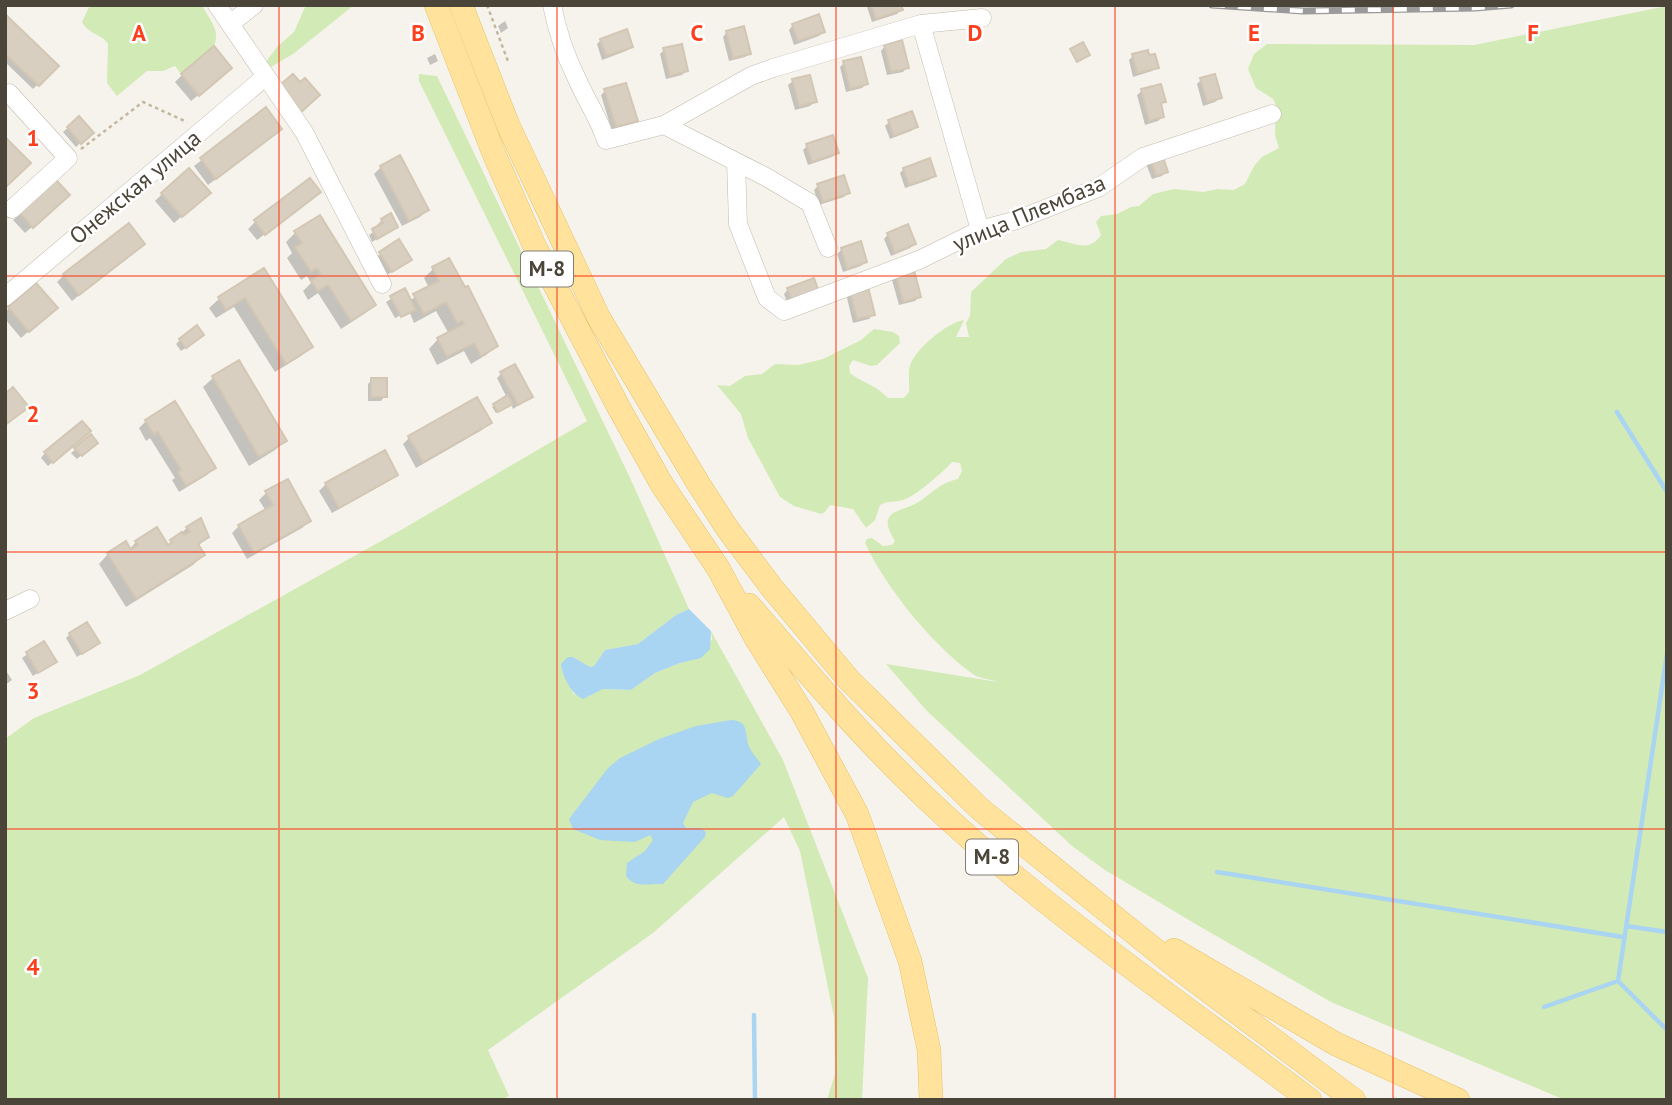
<svg xmlns="http://www.w3.org/2000/svg" width="1672" height="1105" font-family="'PT Sans',sans-serif">
<style>
.green{fill:#d2eab5}
.water{fill:#a9d4f2}
.shadow{fill:#0003}
.lines{fill:none;stroke-linecap:round;stroke-linejoin:round}
.stream{stroke:#a9d4f2;stroke-width:4.5}
.building{fill:#d8cfc1;stroke:#d3c7b4;stroke-width:2}
.minor-casing{stroke:#c2bbae;stroke-width:19}
.major-casing{stroke:#e6c16a;stroke-width:24}
.path{stroke:#c4b79f;stroke-width:2.5;stroke-dasharray:3.5 3.5;stroke-linecap:butt}
.minor{stroke:#fff;stroke-width:18}
.major{stroke:#ffe39c;stroke-width:23}
.rail-casing{stroke:#9a9a9a;stroke-width:7}
.rail{stroke:#fff;stroke-width:4.5;stroke-dasharray:13;stroke-linecap:butt}
.grid{fill:none;stroke:#fc3f1d;stroke-width:2;stroke-opacity:0.55}
.labels{text-anchor:middle;stroke-width:5;stroke-linejoin:round;paint-order:stroke}
.shield{fill:#fff;stroke:#817c74;stroke-width:2}
.shield-label{font-size:21px;font-weight:bold;fill:#4b4439}
.street-label{font-size:23px;fill:#4b4439;stroke:#fff}
.grid-label{font-size:23px;text-anchor:middle;font-weight:bold;fill:#fc3f1d;stroke:#fff;stroke-width:5;stroke-linejoin:round;paint-order:stroke}
</style>
<rect width="100%" height="100%" fill="#f6f3ec"/>
<path class="green" d="M90 5H202C209 20 221 29 214 46L181 74 175 66 163 71H147L117 96 107 83 108 44C102 34 88 34 82 22Z
M306 5H354L293 54 271 67 265 63 277 47 294 32Z
M1667 6V1100H1565L1331 1002 1199 926 1105 870 1072 846 927 711 886 664 998 682C991 679 980 679 973 674 933 646 886 588 865 543L867 539 872 538 883 546 892 545 895 541C874 508 903 513 920 501 935 491 940 483 958 479L962 471 960 463 952 462C943 472 916 496 903 500 895 503 888 500 880 505L875 520 866 528 853 509 830 505 825 512 821 514 794 506 780 497 748 438 741 414 717 385 730 386 745 376 762 374 775 364 799 365 823 359 861 340 874 329 893 332 899 336 900 343 877 365 871 366 853 360 849 366 850 373C864 384 873 383 888 398H904L909 392C910 382 907 372 911 363 917 348 948 322 964 320L956 337H969L966 323 970 316 971 292 1006 259 1021 252 1046 249 1058 240C1075 243 1089 253 1101 235L1096 222 1101 216 1117 214 1131 207 1139 206 1153 194 1174 189 1204 192 1217 189 1234 190 1245 184 1254 166 1262 157 1279 148 1275 135 1276 105 1273 99 1256 88 1248 69 1254 54 1267 44 1474 45Z
M419 74 437 76 631 480 689 609 676 615 638 644 605 650 594 666 590 667 573 657 563 674 574 694 587 697 602 689 631 690 655 673 680 663 712 640 711 631 783 760 868 978 862 1100H827L835 1074 834 1017 800 851 784 817 653 933 488 1050 509 1096 502 1100H5V739L34 718 140 675 401 530 587 421 419 81Z"/>
<path class="water" d="M689 609 711 631 710 649 701 658 680 663 655 673 631 690 603 689 583 699C572 695 562 676 561 664L568 657H573L590 667 594 666 605 650 638 644 676 615Z
M731 720C748 721 745 731 748 744 750 751 757 758 761 764L733 796 728 798 712 793 693 802 683 823 686 828H701L706 832 705 837 663 884C648 883 636 889 626 876L627 863 645 851 653 840 650 835 635 842 600 840 573 829 569 819 608 768 620 758 659 739 696 726Z"/>
<path class="shadow" d="M869 5H899L901 10 897 14 872 22 867 7Z
M5 16 57 66 33 89 5 62Z
M505 21 508 28 501 33 498 26Z
M793 25 823 32 819 36 794 45 789 30Z
M727 32 749 53 745 57 729 61 723 37Z
M601 40 631 47 626 51 602 60 597 44Z
M885 46 907 67 903 72 887 75 881 51Z
M664 50 687 70 682 75 666 79 660 54Z
M435 54 438 61 430 65 427 58Z
M1133 56 1157 67 1152 71 1133 77 1129 60Z
M844 63 866 84 862 88 846 92 840 67Z
M182 75H223L191 101 175 82Z
M1201 80 1220 98 1215 102 1203 106 1197 84Z
M793 81 815 101 810 106 795 110 788 85Z
M605 91 636 120 631 125 612 131 601 95Z
M1142 91 1164 101 1159 106 1162 117 1158 121 1145 125 1137 95Z
M266 110 273 136 208 185 194 166Z
M79 118 91 133 76 147 63 132Z
M889 122 916 127 911 131 890 139 885 126Z
M807 146 837 152 832 157 808 165 803 150Z
M1151 160 1166 171 1162 176 1152 179 1146 164Z
M381 167 427 210 420 217 402 226 374 174Z
M904 169 934 176 929 180 905 188 900 173Z
M818 186 848 192 844 197 819 205 814 190Z
M319 192 257 240 248 229 255 222Z
M162 194 201 200 174 223 155 201Z
M61 202 25 233 13 220 20 214Z
M382 220 396 227 372 242 369 235 379 228 377 225Z
M295 233 374 305 364 314 341 329 318 293 308 300 303 291 311 283 307 276 301 280 287 258 292 253 286 242Z
M888 234 914 244 910 248 891 256 884 239Z
M143 244 72 301 57 282 64 275Z
M842 249 865 262 861 266 843 272 837 254Z
M380 254 405 264 387 275 376 258Z
M433 269 464 290 496 346 486 355 471 364 464 351 437 365 429 349 438 339 449 334 436 311 414 323 409 311 395 318 386 302 404 291 409 301 429 288 424 278Z
M264 271 311 346 301 356 275 372 234 307 216 318 209 308 219 299Z
M897 276 919 297 915 301 899 305 892 280Z
M813 280 788 305 784 294 788 289Z
M36 285 48 314 21 338 5 319V312Z
M851 294 873 314 869 319 853 323 847 298Z
M198 339 181 351 176 344 180 340Z
M238 362 285 441 275 450 249 466 203 387 213 378Z
M501 374 531 397 513 409 511 404 496 413 492 407 507 398 497 378Z
M372 380 385 396 381 401H368V384Z
M146 421 214 468 207 475 179 492 172 480 175 478 150 438 146 441 139 428Z
M489 423 482 430 416 468 403 444 410 437Z
M85 435 48 466 41 458 45 453Z
M91 447 77 459 71 453 76 449Z
M396 475 389 481 332 513 319 491 326 484Z
M266 493 309 521 302 528 247 559 232 533 239 526 266 511 259 500Z
M187 528 207 537 197 547 203 555 193 565 126 607 99 564 108 554 129 550 136 542 167 546Z
M70 634 98 643 77 657 66 638Z
M43 643 54 662 33 676 22 658Z
M5 669 12 680 5 685Z"/>
<g class="lines">
<path class="stream" d="M1617 412 1667 492
M1217 872 1623 937
M1626 926 1667 932
M1618 981 1667 654
M1618 981 1667 1030
M1544 1007 1618 981
M754 1015 755 1100"/>
</g>
<path class="building" d="M871 5H901L903 10 876 19Z
M5 14 59 66 39 86 5 54Z
M819 14 825 32 798 41 792 24Z
M744 26 751 54 733 58 726 31Z
M627 29 633 47 606 56 600 39Z
M902 40 909 68 891 72 884 45Z
M1083 42 1090 55 1077 62 1070 49Z
M682 44 688 71 670 76 663 48Z
M214 46 232 68 199 96 181 74Z
M1148 50 1149 55 1155 54 1159 68 1137 73 1132 54Z
M861 57 868 84 850 89 843 61Z
M293 74 300 82 305 78 320 95 299 114 276 88Z
M1215 74 1222 98 1207 102 1200 78Z
M810 75 817 102 799 106 792 79Z
M626 83 638 121 616 127 604 89Z
M1161 84 1166 102 1161 103 1164 117 1149 121 1141 89Z
M266 107 282 129 216 179 200 158Z
M912 111 918 127 894 136 888 120Z
M79 116 94 133 81 144 67 127Z
M833 135 839 153 812 162 806 144Z
M5 137 31 163 5 188Z
M1162 154 1168 172 1156 176 1150 158Z
M400 155 429 210 409 221 380 166Z
M930 158 936 176 909 185 903 168Z
M189 168 211 193 182 217 161 193Z
M844 175 850 193 823 202 817 184Z
M310 178 321 192 265 235 254 220Z
M56 180 70 195 33 228 19 212Z
M391 213 398 227 377 239 372 229 383 223 381 219Z
M320 215 376 305 351 321 328 285 318 291 311 281 321 274 317 268 311 272 295 247 302 243 294 231Z
M129 223 145 244 79 295 63 274Z
M908 224 916 244 895 253 887 233Z
M399 239 412 260 392 272 379 252Z
M861 241 867 262 847 269 841 248Z
M449 258 465 287 468 286 498 346 481 356 474 343 447 357 437 338 464 324 462 321 457 323 446 302 424 314 413 294 439 281 432 267Z
M264 268 313 347 286 364 245 298 226 310 218 297Z
M914 270 921 297 903 302 896 275Z
M814 278 819 292 793 302 787 288Z
M36 283 58 308 29 332 8 307Z
M868 287 875 315 857 319 850 292Z
M405 288 416 310 401 317 390 296Z
M197 325 204 335 186 348 179 339Z
M239 360 287 441 259 457 212 376Z
M515 364 533 397 518 405 500 372Z
M371 378H387V397H371Z
M13 387 29 407 5 425V394Z
M508 395 513 404 498 412 493 404Z
M477 397 492 423 423 462 408 436Z
M175 401 216 468 186 486 178 472 181 470 158 432 154 435 145 420Z
M82 421 91 431 53 463 44 452Z
M91 434 98 443 82 456 74 448Z
M385 450 398 475 339 508 325 483Z
M288 479 311 521 254 553 238 525 273 505 265 491Z
M201 518 209 537 198 544 205 555 136 599 107 553 126 541 131 550 138 545 135 541 157 527 168 545 172 542 170 540 182 532 184 535 190 532 186 527Z
M87 622 100 643 82 654 69 633Z
M44 641 57 662 38 673 26 652Z"/>
<g class="lines">
<defs>
<path id="minor" d="M217 5 304 132 382 284
M552 5C557 30 566 57 577 79 586 100 599 118 606 140L664 125 751 76 773 68 921 24 982 18
M230 24 254 5
M921 24 980 230
M9 93 68 158 12 209
M664 125 766 177 810 203 828 248
M736 162 738 224 767 298 784 311 919 260 980 230 1017 220 1098 188 1143 157 1272 114
M5 297 265 77
M5 611 30 599"/>
<path id="major" d="M436 5 494 154 535 247 619 408 661 483 718 568 757 640 802 712 857 814 910 961 929 1050 931 1100
M461 5 508 125 599 318 698 483 727 528 772 588 849 680 980 809 1179 969 1354 1100
M749 605C807 672 864 740 929 801 1044 910 1183 1004 1310 1100
M1174 950 1336 1044 1458 1100"/>
</defs>
<use href="#minor" class="minor-casing"/>
<use href="#major" class="major-casing"/>
<path class="path" d="M487 5 509 64
M81 149 143 102 187 122"/>
<use href="#minor" class="minor"/>
<use href="#major" class="major"/>
<defs>
<path id="rail" d="M1212 5 1303 11 1475 8 1511 5"/>
</defs>
<use href="#rail" class="rail-casing"/>
<use href="#rail" class="rail"/>
</g>
<path class="grid" d="M279 5V1100M557 5V1100M836 5V1100M1115 5V1100M1393 5V1100M5 276H1667M5 552H1667M5 829H1667"/>
<g class="labels">
<g class="shield">
<rect x="521" y="251.5" width="52" height="35" rx="5"/>
<rect x="966" y="839.5" width="52" height="35" rx="5"/>
</g>
<g class="shield-label">
<text x="547" y="276">М-8</text>
<text x="992" y="864">М-8</text>
</g>
<g class="street-label">
<text transform="translate(135 187) rotate(-40)" y="8">Онежская улица</text>
<text transform="translate(1029 213) rotate(-23)" y="8">улица Плембаза</text>
</g>
</g>
<g class="grid-label">
<text x="139" y="41">A</text>
<text x="418" y="41">B</text>
<text x="697" y="41">C</text>
<text x="975" y="41">D</text>
<text x="1254" y="41">E</text>
<text x="1533" y="41">F</text>
<text x="33" y="146">1</text>
<text x="33" y="422">2</text>
<text x="33" y="699">3</text>
<text x="33" y="975">4</text>
</g>
<rect width="1672" height="1105" fill="none" stroke="#4b4439" stroke-width="14"/>
</svg>
